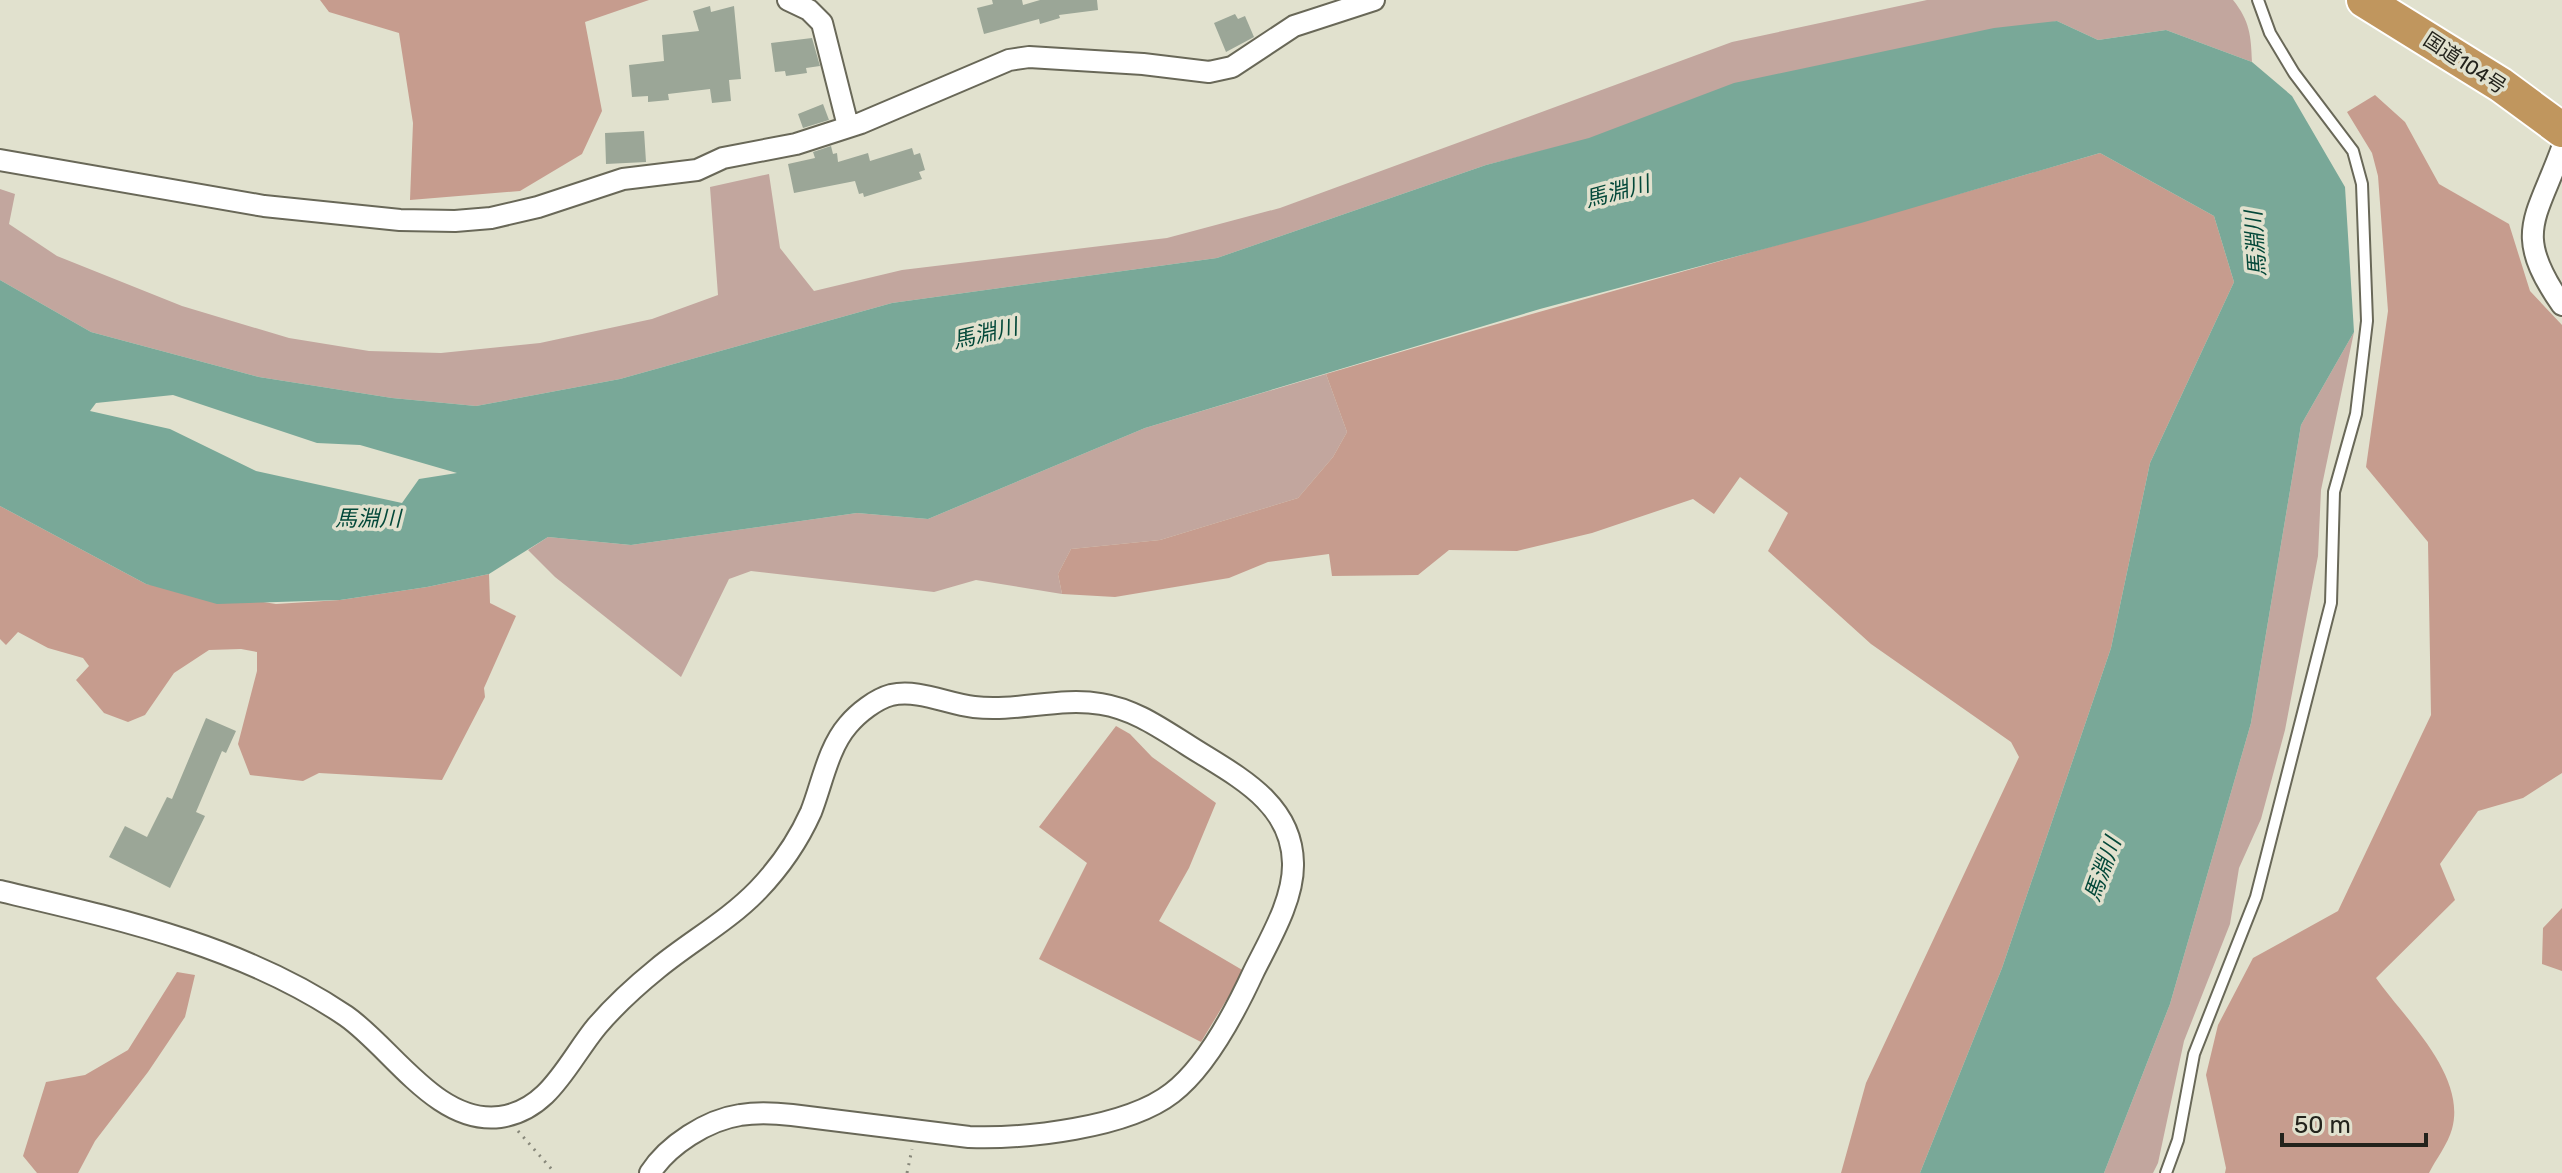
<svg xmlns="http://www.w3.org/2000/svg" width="2562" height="1173" font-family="Rubik,'Noto Sans JP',sans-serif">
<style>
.green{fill:#c2a69e}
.forest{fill:#c69c8e}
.water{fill:#79a898;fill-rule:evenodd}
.building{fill:#9ba697}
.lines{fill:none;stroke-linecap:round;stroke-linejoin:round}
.service-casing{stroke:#696858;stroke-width:14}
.minor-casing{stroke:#696858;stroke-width:24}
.trunk-casing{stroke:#fff;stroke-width:38}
.path{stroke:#87877a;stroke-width:3;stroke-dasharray:2 6;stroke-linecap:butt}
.service{stroke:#fff;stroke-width:10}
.minor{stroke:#fff;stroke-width:20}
.trunk{stroke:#c0965e;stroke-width:34}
.labels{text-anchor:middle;stroke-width:7;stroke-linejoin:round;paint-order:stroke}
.street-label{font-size:20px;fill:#23231c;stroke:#e1e1ce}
.water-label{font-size:22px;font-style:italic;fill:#034839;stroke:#e1e1ce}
</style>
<rect width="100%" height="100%" fill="#e1e1ce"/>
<path class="green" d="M1927 0H2233C2250 21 2251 36 2252 62L2166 30 2098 40 2057 21 1486 165 1217 258 892 303 620 379 476 406 392 398 259 377 91 332 0 280V189L15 194 9 224 57 256 182 306 289 338 369 351 441 353 540 343 652 319 718 295 710 187 769 174 780 248 814 291 902 270 1167 238 1280 208 1732 42Z
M2354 332 2321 490 2318 556 2285 730 2261 819 2239 868 2230 924 2184 1041 2158 1163 2153 1173H2104L2170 1004 2251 723 2301 425Z
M1326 374 1347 432 1333 457 1298 498 1160 540 1071 549 1058 574 1062 594 976 580 934 592 751 571 729 579 681 677 555 577 528 550 548 537 631 545 857 513 928 519 1145 428Z"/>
<path class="forest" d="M320 0H649L585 22 602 111 582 154 520 191 410 200 413 123 399 33 329 12Z
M2375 95 2405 122 2439 184 2509 224 2530 291 2562 325V773L2523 798 2478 811 2440 864 2455 900 2376 978C2404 1018 2467 1075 2452 1129 2448 1144 2436 1159 2429 1173H2225L2226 1168 2206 1075 2218 1025 2253 958 2338 911 2431 715 2428 542 2366 467 2388 311 2378 176 2372 153 2347 112Z
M2100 153 2214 216 2234 282 2150 463 2111 648 2002 968 1920 1173H1841L1866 1083 2019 757 2011 742 1871 644 1768 551 1788 513 1740 477 1714 514 1693 499 1592 533 1517 551 1449 550 1418 575 1332 576 1329 554 1268 562 1229 578 1115 597 1062 594 1058 574 1071 549 1160 540 1298 498 1333 457 1347 432 1326 374C1583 297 1842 229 2100 153Z
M0 506 146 584 276 604 340 600 427 587 489 574 490 603 516 616 484 688 485 697 442 780 319 773 303 781 250 775 238 744 257 671V652L241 649 209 650 174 673 145 715 128 722 104 713 76 680 89 666 83 658 48 648 18 632 6 645 0 639Z
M1116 726 1130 734 1152 757 1216 803 1189 868 1159 921 1244 971 1201 1042 1039 959 1087 863 1039 827Z
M2562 908V971L2542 964 2543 928Z
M177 972 195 975 185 1017 148 1072 95 1141 78 1173H37L23 1156 46 1082 85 1075 128 1050Z"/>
<path class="water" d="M2057 21 2098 40 2166 30 2252 62 2292 96 2345 187 2354 332 2301 425 2251 723 2170 1004 2104 1173H1920L2002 968 2111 648 2150 463 2234 282 2214 216 2100 153 1861 223 1540 309 1145 428 928 519 857 513 631 545 548 537 489 574 427 587 340 600 217 604 146 584 0 506V280L91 332 259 377 392 398 476 406 620 379 892 303 1217 258 1486 165 1589 138 1734 83 1994 28ZM173 395 317 443 360 445 457 473 419 479 402 503 256 471 170 429 90 411 96 403Z"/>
<path class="building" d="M992 0H1022L1023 5 1040 0H1097L1098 10 1059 15 1060 18 1040 24 1039 19 984 34 977 8 993 4Z
M710 6 711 12 734 6 741 79 729 80 731 101 712 103 710 89 668 94 669 100 648 102V96L632 97 629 65 664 61 662 35 699 31 693 11Z
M1235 14 1238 19 1245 16 1254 37 1226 52 1214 23Z
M812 38 820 66 806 68 807 73 786 76 785 71 775 72 771 43Z
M823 104 829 120 803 128 798 114Z
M644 131 646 162 606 164 605 133Z
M831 146 833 154 837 153 838 162 868 153 870 161 912 148 914 155 920 153 925 170 919 172 922 179 864 197 863 193 859 194 855 181 794 193 788 164 815 158 813 152Z
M206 718 236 731 226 753 222 751 196 812 205 816 170 888 109 857 125 826 147 837 167 797 172 799Z"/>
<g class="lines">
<defs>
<path id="service" d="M2166 1173 2178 1140 2194 1054 2256 897 2331 603 2334 492 2356 414 2367 321 2362 184 2353 151 2294 73 2270 33 2258 0"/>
<path id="minor" d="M788 0 809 10 822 23 848 126
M2562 148C2536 220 2512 233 2562 305
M0 160 264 206 400 220 455 221 491 218 538 207 623 179 697 170 723 158 796 144 861 123 1009 60 1029 57 1143 64 1209 72 1232 67 1294 26 1374 0
M0 891C119 919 243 946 346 1016 392 1048 437 1125 500 1117 550 1110 568 1061 597 1026 615 1005 637 985 658 968 691 941 728 921 758 890 780 867 798 841 811 812 822 784 828 748 848 725 858 713 876 699 891 695 919 689 947 704 974 707 1017 712 1059 697 1101 704 1133 709 1159 727 1186 744 1232 774 1292 800 1293 863 1294 899 1270 939 1254 971 1236 1010 1206 1067 1172 1093 1127 1128 1025 1139 969 1137L792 1115C775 1113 757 1112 740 1115 707 1120 668 1145 650 1173"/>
<path id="trunk" d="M2364 0 2501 85 2562 130"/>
</defs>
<use href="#service" class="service-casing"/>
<use href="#minor" class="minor-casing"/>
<use href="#trunk" class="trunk-casing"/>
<path class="path" d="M518 1131 555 1173
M907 1173 912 1149"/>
<use href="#service" class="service"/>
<use href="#minor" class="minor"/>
<use href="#trunk" class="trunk"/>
</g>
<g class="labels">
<g class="street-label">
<text transform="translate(2465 63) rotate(33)" y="7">国道104号</text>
</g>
<g class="water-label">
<text transform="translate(1617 191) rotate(-15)" y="8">馬淵川</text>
<text transform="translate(2255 244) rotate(-94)" y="8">馬淵川</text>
<text transform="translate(985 333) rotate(-13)" y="8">馬淵川</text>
<text x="368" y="526">馬淵川</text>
<text transform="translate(2102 869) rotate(-70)" y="8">馬淵川</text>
</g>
</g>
<path d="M2282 1133v12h144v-12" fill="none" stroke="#23231c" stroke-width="4"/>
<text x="2294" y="1133" font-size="24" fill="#23231c" stroke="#e1e1ce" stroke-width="6" paint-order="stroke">50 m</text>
</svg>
